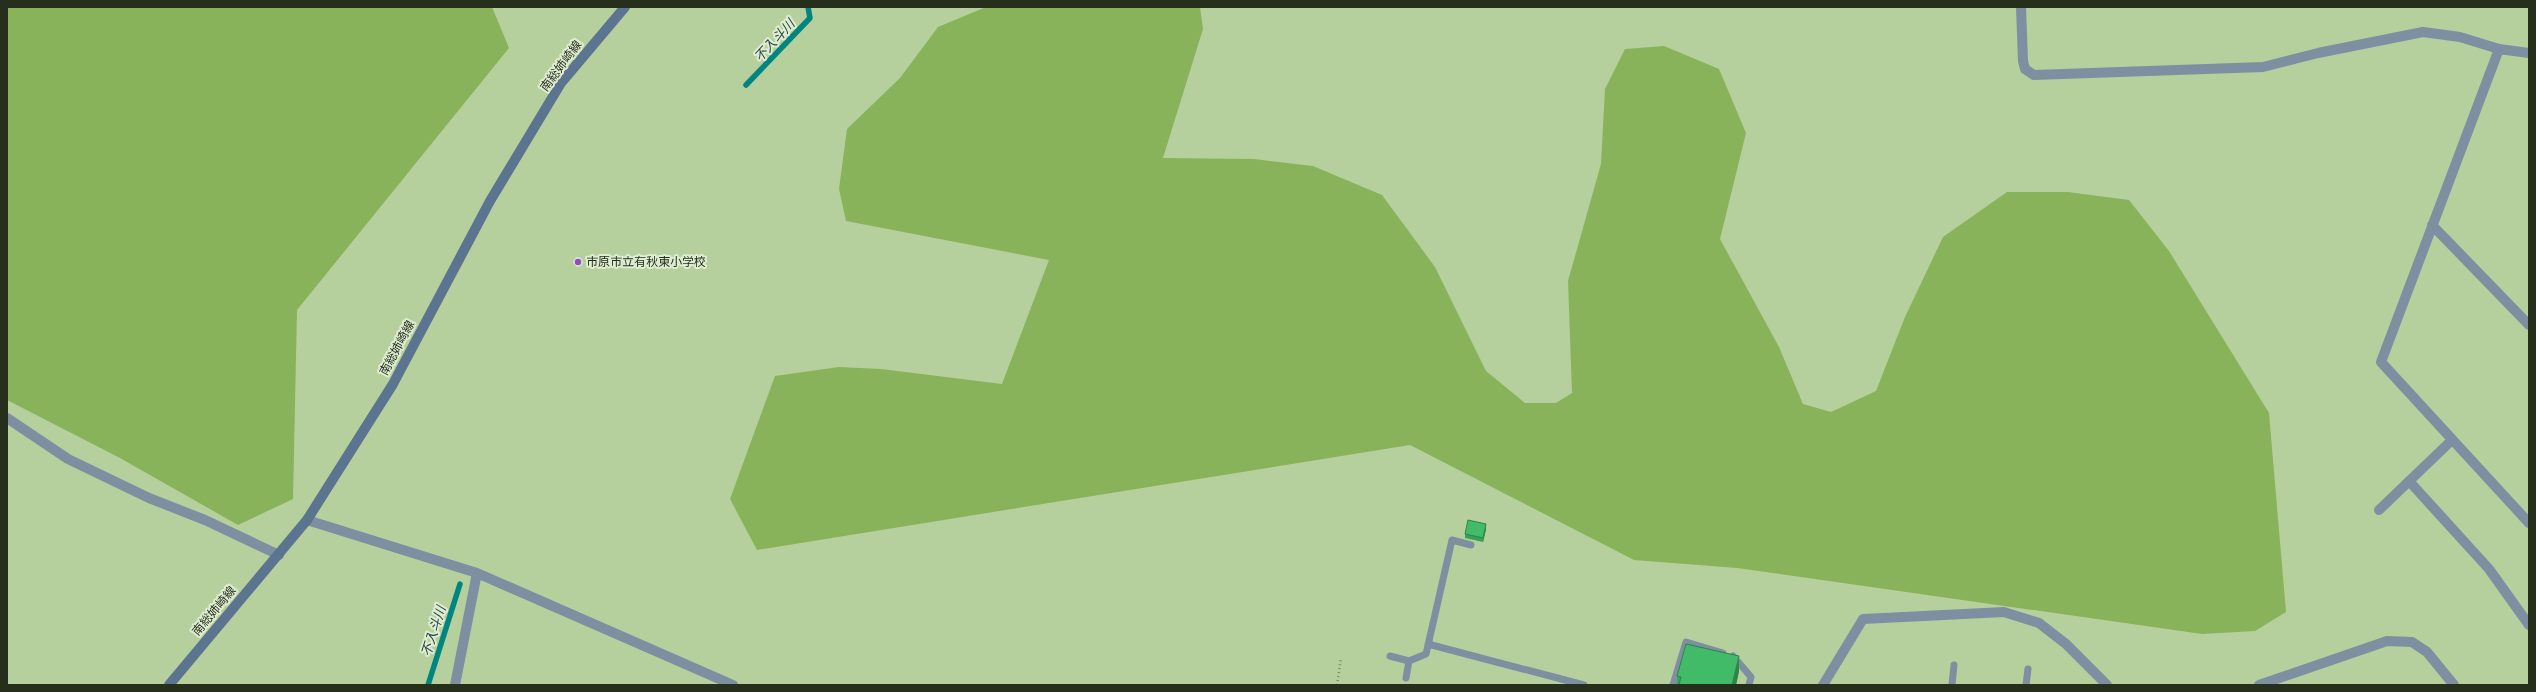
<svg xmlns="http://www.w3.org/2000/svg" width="2536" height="692" font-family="'Noto Serif','Noto Sans JP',serif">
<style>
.green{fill:#88b35a}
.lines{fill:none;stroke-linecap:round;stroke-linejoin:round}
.stream{stroke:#008580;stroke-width:5.5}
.path{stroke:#778a64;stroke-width:2.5;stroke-dasharray:1 3;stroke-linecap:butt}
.lane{stroke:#7e8fa2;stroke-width:7}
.street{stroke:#7e8fa2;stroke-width:10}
.secondary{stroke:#5b748f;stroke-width:10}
.wall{fill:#39a159}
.shaded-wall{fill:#2e8349}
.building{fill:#42bb68;stroke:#2e8349}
.poi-dot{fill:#934cbf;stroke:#deecd2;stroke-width:1.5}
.labels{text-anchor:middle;stroke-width:4;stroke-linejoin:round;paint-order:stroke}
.street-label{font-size:12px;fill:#252f1b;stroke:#deecd2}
.poi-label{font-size:12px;fill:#252f1b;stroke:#deecd2;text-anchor:start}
.water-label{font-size:13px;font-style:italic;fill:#224240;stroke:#deecd2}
</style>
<rect width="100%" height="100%" fill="#b5d09c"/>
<path class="green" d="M7 7H492L509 48 297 310 293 499 238 525 120 458 7 400Z
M986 7H1200L1203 29 1163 158 1254 159 1313 166 1382 195 1435 267 1486 371 1525 403H1556L1572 393 1568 281 1601 164 1605 89 1625 49 1664 46 1719 69 1746 133 1720 239 1779 347 1803 404 1831 412 1876 391 1905 317 1943 237 2007 192H2068L2129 200 2169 251 2269 413 2286 612 2255 631 2202 634 1737 568 1634 560 1410 445 757 550 730 499 775 376 839 367 881 369 1002 384 1049 260 846 221 839 189 847 129 900 78 938 27Z"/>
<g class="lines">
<path class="stream" d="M746 85 810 18 808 7
M428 685 460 584"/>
<path class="path" d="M1337 685 1341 658"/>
<path class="lane" d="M1428 644 1584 685
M1390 656 1409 661 1426 654 1452 540 1471 545
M1733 656 1751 677 1749 685
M1406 678 1409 661
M1673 685 1686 642 1723 653
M1952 685 1954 665
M2026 685 2028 669"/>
<path class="street" d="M2021 7 2023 61 2025 69 2034 75 2263 67 2318 53 2423 32 2460 37 2499 49 2529 53
M2499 49 2381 362 2529 523
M2432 225 2529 325
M7 418 68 459 149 498 205 520 279 555
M2409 481 2489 569 2529 625
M2379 510 2452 440
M307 520 477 573 733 685
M455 685 477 573
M1823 685 1863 619 2004 612 2039 623 2066 644 2107 685
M2259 685 2387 641 2412 642 2427 652 2454 685"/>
<path class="secondary" d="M169 685 307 520 393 384 490 201 561 83 625 7"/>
</g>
<path class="wall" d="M1486 529 1483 542 1465 538V534Z
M1739 671 1736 685H1677V676Z"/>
<path class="shaded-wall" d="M1486 524V529L1483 542V538Z
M1739 656V671L1736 685H1732Z"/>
<path class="building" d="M1468 520 1486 524 1483 538 1465 534Z
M1686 644 1739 656 1732 685H1679L1681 677 1677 676Z"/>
<circle class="poi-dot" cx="578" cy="262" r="4"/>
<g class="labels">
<g class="street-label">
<text transform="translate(561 66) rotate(-53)" y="4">南総姉崎線</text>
<text transform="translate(397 348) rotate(-62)" y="4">南総姉崎線</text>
<text transform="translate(214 611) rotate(-50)" y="4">南総姉崎線</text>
</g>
<g class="poi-label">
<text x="586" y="266">市原市立有秋東小学校</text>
</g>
<g class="water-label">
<text transform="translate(774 40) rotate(-47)" y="5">不入斗川</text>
<text transform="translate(433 631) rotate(-72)" y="5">不入斗川</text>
</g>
</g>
<rect width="2536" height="692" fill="none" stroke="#252f1b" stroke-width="16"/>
</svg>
